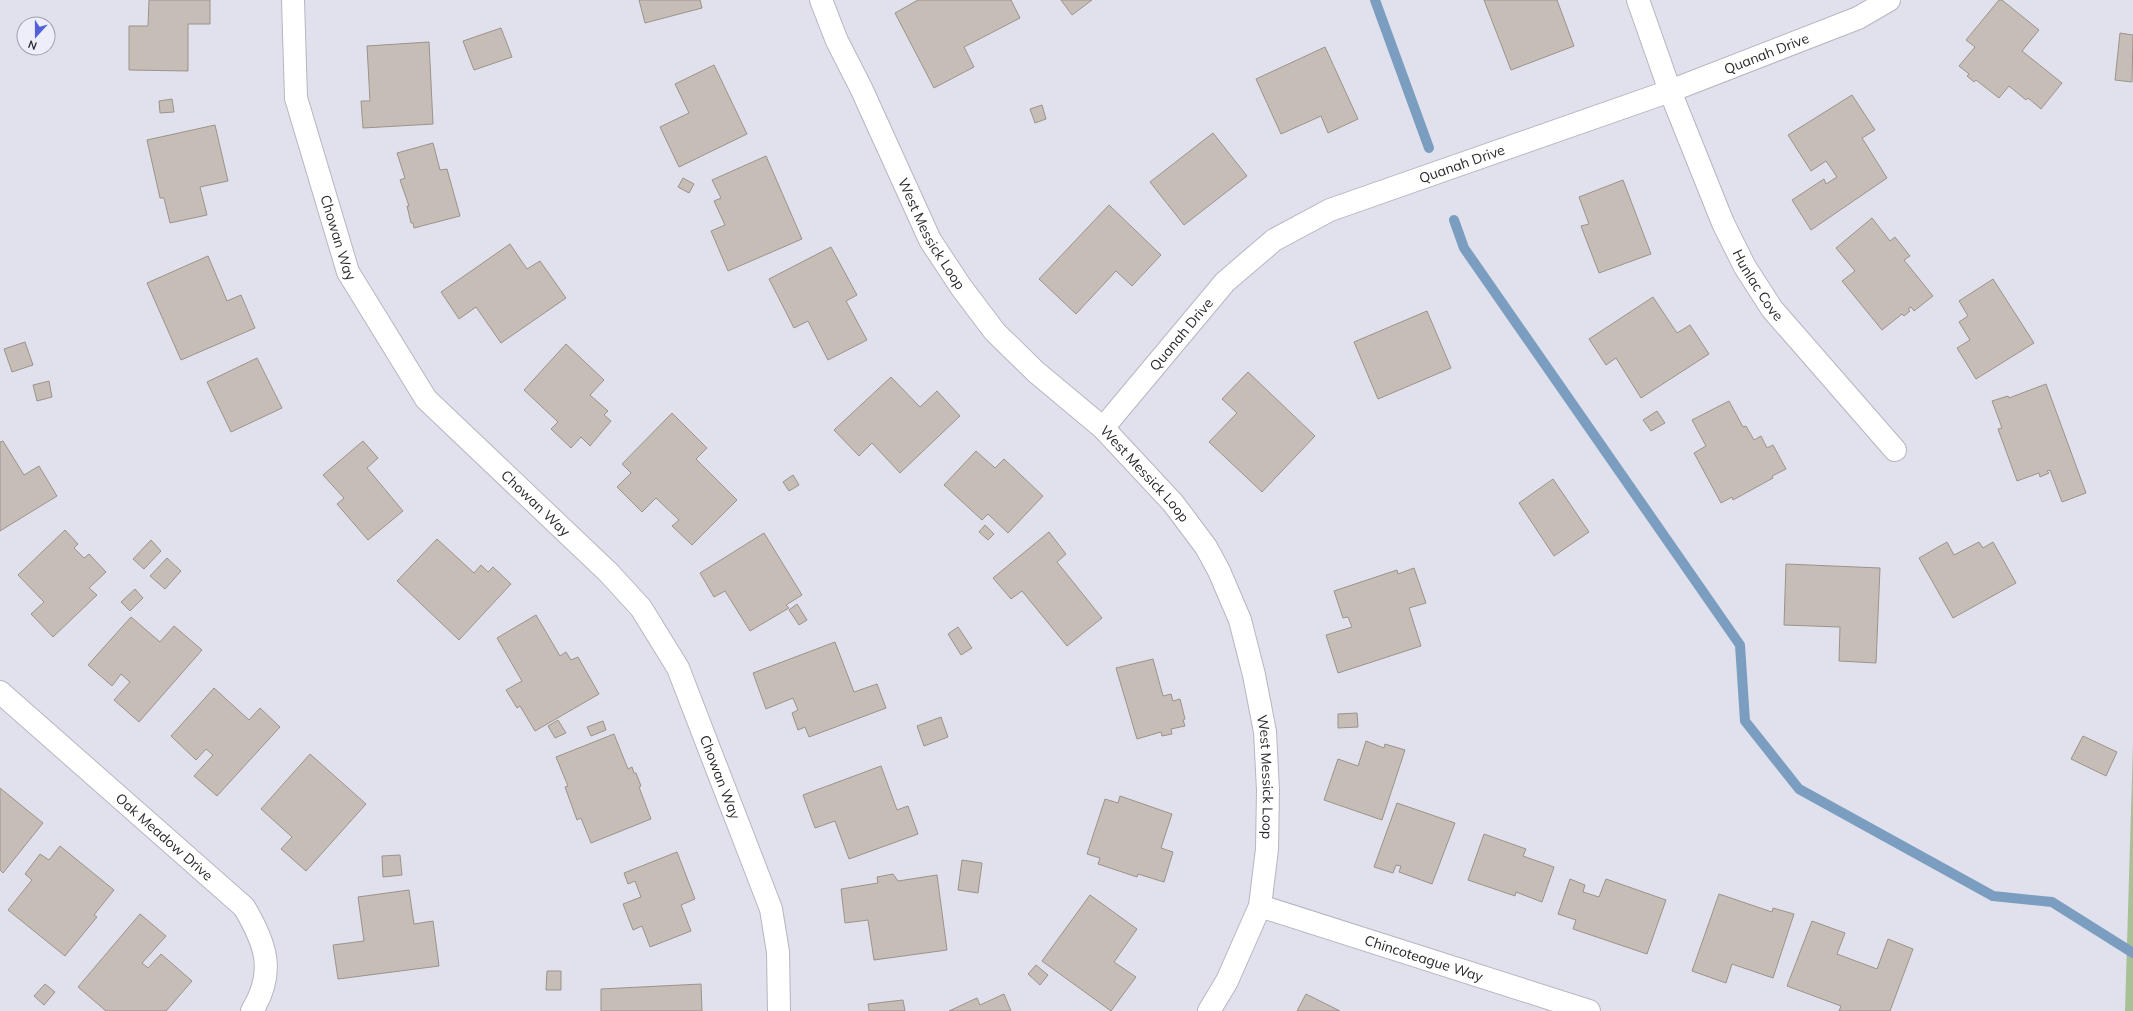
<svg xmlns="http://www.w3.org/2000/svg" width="2133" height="1011" font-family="Mulish,sans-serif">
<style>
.green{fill:#a8c096}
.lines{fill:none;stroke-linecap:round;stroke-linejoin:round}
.stream{stroke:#7b9ec0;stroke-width:10}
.building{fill:#c6bdb6;stroke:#9b938b}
.minor-casing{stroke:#b6b6c1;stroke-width:24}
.minor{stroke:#fff;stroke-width:22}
.labels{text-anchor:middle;stroke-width:4;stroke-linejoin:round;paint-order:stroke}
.street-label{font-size:14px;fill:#2a2a2e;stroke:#edeef9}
</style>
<rect width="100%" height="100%" fill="#e0e1ec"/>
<path class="green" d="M2133 743V1011H2125Z"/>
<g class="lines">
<path class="stream" d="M1375 0 1429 148
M1454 220 1464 248 1740 645 1745 721 1799 789 1993 896 2052 902 2133 953"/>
</g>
<path class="building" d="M149 0H210V24H188V71L129 70V26H148Z
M639 0H700L702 8 645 23Z
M918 0H1011L1020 18 964 47 974 67 934 88 895 13Z
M1061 0H1092L1072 15Z
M1484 0H1557L1574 46 1511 70Z
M1999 0H2002L2039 30 2022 51 2062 83 2041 109 2028 98 2026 100 2009 86 1999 98 1976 80 1974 82 1967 76 1969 74 1959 66 1975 47 1966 40Z
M501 28 512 57 474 70 463 41Z
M2120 33 2133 35 2132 82 2115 80Z
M429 42 433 124 363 128 361 101H370L367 46Z
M1325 47 1358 119 1328 133 1321 116 1281 134 1256 79Z
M714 65 747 134 679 167 660 127 689 113 675 84Z
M1852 95 1875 130 1862 138 1887 178 1811 230 1792 200 1824 179 1826 184 1837 177 1826 161 1811 171 1788 135Z
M172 99 174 112 160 113 159 101Z
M1042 105 1046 119 1035 123 1030 109Z
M215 125 228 181 200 187 207 215 170 223 164 198H160L147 140Z
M1213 133 1247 176 1184 225 1150 182Z
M433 143 440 170 447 169 460 216 414 228 413 223H411L407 206H409L400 180 405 178 397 153Z
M766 156 802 239 728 271 711 231 725 225 714 201 721 198 712 180Z
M683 178 694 184 689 193 678 187Z
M1623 180 1651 254 1599 273 1581 226 1589 224 1579 197Z
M1109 205 1161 255 1132 286 1116 271 1076 314 1039 279Z
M1872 218 1890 241 1895 237 1910 256 1904 260 1933 296 1914 311 1911 307 1908 309 1910 311 1904 316 1902 314 1882 330 1842 281 1855 271 1836 248Z
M510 244 527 269 540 261 566 298 501 343 476 307 459 319 441 292Z
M831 247 857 295 846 301 867 340 828 360 808 321 794 328 769 279Z
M208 256 227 301 241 295 255 328 181 360 147 283Z
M1993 279 2034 343 1976 379 1957 348 1970 340 1959 322 1968 316 1959 301Z
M1653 297 1677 333 1690 325 1709 354 1641 398 1616 358 1606 365 1589 339Z
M1427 311 1451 368 1378 399 1354 342Z
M25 342 33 365 12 372 4 349Z
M566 344 604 380 590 395 608 411 604 415 611 421 590 446 581 437 571 448 551 429 558 422 524 390Z
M257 358 282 408 231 432 207 382Z
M1248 372 1315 436 1262 492 1209 442 1237 413 1222 399Z
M891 377 920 407 937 391 960 416 900 473 872 443 859 456 834 430Z
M49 381 52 397 37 401 33 385Z
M2046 384 2086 493 2062 502 2050 470 2047 471 2049 473 2040 477 2039 473 2017 481 1998 429 2002 428 1992 401 2008 396 2009 398Z
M1729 401 1743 427 1746 426 1754 440 1761 436 1767 448 1773 445 1786 469 1772 476 1773 478 1733 500 1732 497 1721 503 1694 453 1706 446 1692 420Z
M1657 411 1665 423 1651 431 1643 420Z
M672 413 707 448 696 459 737 500 692 545 672 526 679 520 656 498 642 512 617 487 631 473 622 464Z
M3 441 24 475 39 466 57 496 0 531V442Z
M363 441 378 458 367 468 403 511 368 540 337 504 344 498 323 475Z
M976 451 995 468 1004 459 1043 496 1008 533 988 514 982 520 944 485Z
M793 475 799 485 789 491 783 482Z
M1553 479 1589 532 1554 556 1519 503Z
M985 525 994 534 988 540 979 532Z
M65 530 78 544 74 548 84 558 89 554 106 572 89 588 97 595 53 637 31 614 44 602 18 575Z
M1049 532 1066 554 1057 562 1102 618 1067 646 1022 591 1011 599 993 578Z
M764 533 802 595 786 605 789 608 750 631 725 591 714 597 700 573Z
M437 539 474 573 481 565 488 572 493 567 511 584 459 640 397 581Z
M151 540 161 551 144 569 133 559Z
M1947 542 1954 555 1979 542 1983 548 1993 542 2016 583 1953 618 1919 558Z
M167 558 181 571 165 589 150 576Z
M1786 564 1880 568 1876 663 1839 661 1840 627 1784 625Z
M1414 568 1426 603 1409 608 1421 646 1338 673 1326 635 1352 627 1348 617 1343 618 1334 591 1397 570 1398 574Z
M135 589 143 598 130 611 121 602Z
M797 604 807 620 799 625 789 610Z
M536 615 560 656 566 652 571 660 578 657 599 694 535 731 520 706 517 708 506 690 522 681 497 638Z
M131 617 160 642 174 626 202 650 139 722 114 700 130 682 121 674 112 686 88 665Z
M958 627 972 648 961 655 948 634Z
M835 642 854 692 877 684 886 708 809 737 805 727 798 730 792 713 798 710 793 698 766 709 753 673Z
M1153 659 1163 696 1171 694 1173 701 1180 699 1185 719 1183 720 1185 726 1171 729 1172 734 1162 736 1161 732 1137 739 1116 668Z
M214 688 249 720 260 708 280 727 217 796 194 776 213 755 206 749 196 760 171 736Z
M1357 713 1358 727 1338 728V714Z
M941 717 948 737 924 746 917 726Z
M558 720 566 733 555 738 548 726Z
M603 721 606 730 591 736 587 727Z
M614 734 628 769 632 767 634 773H636L641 786 639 787 651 819 591 843 581 818 577 820 565 787 568 786 556 757Z
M2083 736 2117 752 2106 776 2071 759Z
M1366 741 1384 748 1385 744 1405 750 1382 820 1324 800 1338 759 1358 766Z
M310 754 366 804 306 871 281 849 292 837 261 809Z
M881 766 897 810 908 806 918 834 849 859 835 821 815 828 803 795Z
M0 788 43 823 3 873 0 870Z
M1120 796 1172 814 1161 848 1173 852 1164 882 1138 874 1137 877 1098 864 1100 858 1087 854 1105 799 1118 803Z
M1397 803 1455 823 1432 884 1399 872 1401 866 1396 865 1393 873 1374 867Z
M1484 834 1526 849 1523 856 1554 867 1542 902 1516 892 1515 896 1468 880Z
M60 846 114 890 94 915 97 917 65 956 8 910 32 880 25 874 40 854 49 860Z
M677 852 695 899 681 905 691 931 650 947 642 926 633 930 623 904 641 897 635 881 628 884 624 873Z
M400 855 402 875 383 877 382 856Z
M962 860 982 863 978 893 958 890Z
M893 874 898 881 937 875 947 950 874 960 868 920 845 923 841 889 878 883 877 877Z
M1570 879 1585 885 1583 892 1599 897 1606 879 1666 900 1647 954 1573 929 1576 920 1558 914Z
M409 890 414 924 433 921 439 966 338 979 333 945 364 941 358 897Z
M1719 894 1772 912 1773 908 1794 914 1773 978 1732 964 1726 983 1692 971Z
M1090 895 1137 929 1114 962 1136 977 1111 1011 1042 961Z
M140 914 166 936 142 963 148 968 161 954 192 981 166 1011H106L78 987Z
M1812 921 1845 933 1837 954 1877 969 1888 939 1913 949 1890 1011H1839L1841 1006 1787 986Z
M1036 965 1048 975 1040 985 1028 974Z
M547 971H561V990H546Z
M45 984 55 992 44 1005 34 996Z
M701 984 702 1011H601V989Z
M1004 994 1011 1011H949L977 998 980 1005Z
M1306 994 1340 1011H1297Z
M903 1000 905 1011H869L868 1004Z"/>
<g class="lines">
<defs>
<g id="minor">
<path id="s1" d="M293 0 296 98 348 272 426 399 609 573 641 608 678 668 771 909 778 952 779 1011"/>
<path id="s2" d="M821 0 837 41 861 88 930 240 961 287 995 332 1036 372 1103 428 1173 503 1206 547 1219 571 1240 620 1254 675 1265 732 1268 790 1267 849 1260 906 1227 981 1209 1011"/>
<path id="s3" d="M1638 0 1670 91 1723 223 1745 267 1772 309 1895 450"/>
<path id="s4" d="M1103 428 1225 282 1274 240 1330 210 1670 91 1858 18 1889 0"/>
<path id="s5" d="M0 692 244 907C266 944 276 972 252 1011"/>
<path id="s6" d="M1260 906 1589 1011"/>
</g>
</defs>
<use href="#minor" class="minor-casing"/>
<use href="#minor" class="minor"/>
</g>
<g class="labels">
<g class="street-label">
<text dy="5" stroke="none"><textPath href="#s4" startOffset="782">Quanah Drive</textPath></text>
<text dy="5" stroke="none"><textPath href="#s4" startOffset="458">Quanah Drive</textPath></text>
<text dy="5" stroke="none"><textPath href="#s2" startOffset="259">West Messick Loop</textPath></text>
<text dy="5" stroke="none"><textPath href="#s1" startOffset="244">Chowan Way</textPath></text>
<text dy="5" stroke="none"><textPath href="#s3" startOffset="310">Hunlac Cove</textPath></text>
<text dy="5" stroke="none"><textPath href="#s4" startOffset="122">Quanah Drive</textPath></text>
<text dy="5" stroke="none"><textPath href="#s2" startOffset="583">West Messick Loop</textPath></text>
<text dy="5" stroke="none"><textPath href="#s1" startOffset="580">Chowan Way</textPath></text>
<text dy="5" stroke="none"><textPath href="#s1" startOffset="916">Chowan Way</textPath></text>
<text dy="5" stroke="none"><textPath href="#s2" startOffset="919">West Messick Loop</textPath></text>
<text dy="5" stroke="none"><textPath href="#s5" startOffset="219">Oak Meadow Drive</textPath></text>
<text dy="5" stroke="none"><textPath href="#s6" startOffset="172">Chincoteague Way</textPath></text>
</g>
</g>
<g transform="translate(36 36) rotate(201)"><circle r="19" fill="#edeef9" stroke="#9fa0a8"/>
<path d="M0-3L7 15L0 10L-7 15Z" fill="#5261d7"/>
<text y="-6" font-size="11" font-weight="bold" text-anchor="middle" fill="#2a2a2e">N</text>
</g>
</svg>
